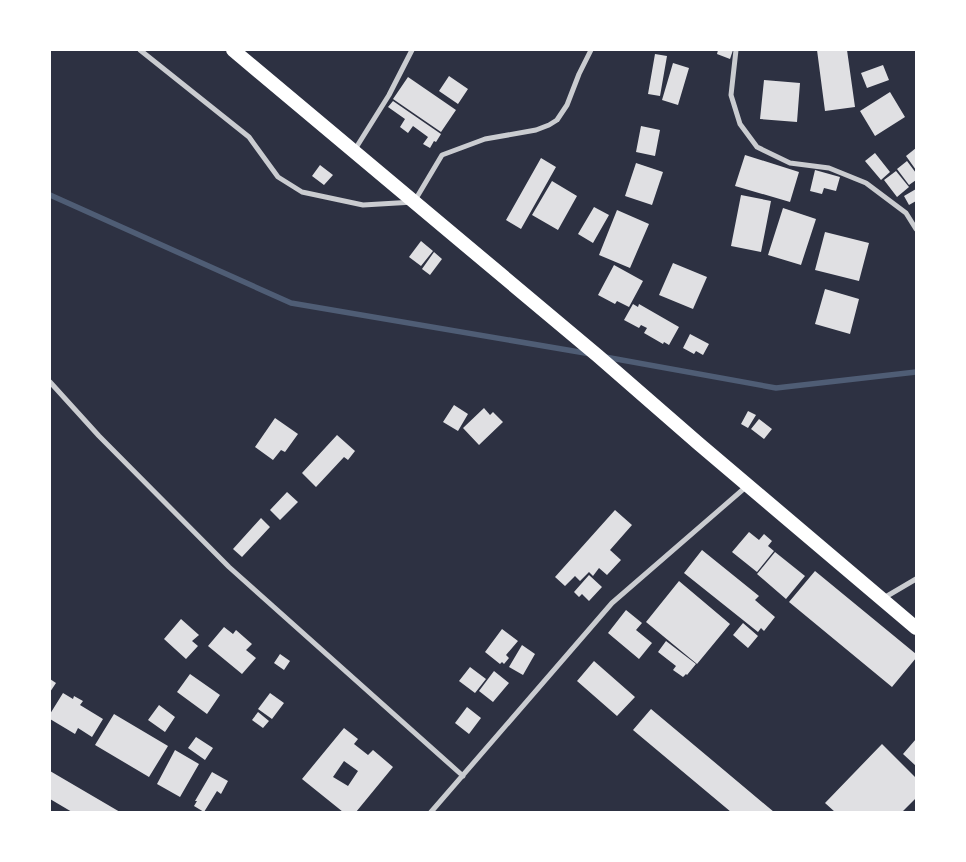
<svg xmlns="http://www.w3.org/2000/svg" width="966" height="862" font-family="'Exo 2',sans-serif">
<style>
.lines{fill:none;stroke-linecap:round;stroke-linejoin:round}
.stream{stroke:#4f5d75;stroke-width:5.5}
.building{fill:#e0e0e3;fill-rule:evenodd}
.minor{stroke:#caccd0;stroke-width:5}
.trunk{stroke:#fff;stroke-width:14}
</style>
<rect width="100%" height="100%" fill="#2d3142"/>
<g class="lines">
<path class="stream" d="M50 195 291 303 591 354
M605 357 776 388 916 372"/>
</g>
<path class="building" d="M718 50H733L730 59 717 54Z
M817 50H847L855 107 825 111Z
M655 54 667 56 660 96 648 94Z
M673 63 689 68 678 105 662 100Z
M883 65 889 80 867 88 861 73Z
M449 76 468 89 458 104 439 91Z
M408 77 456 110 441 132 393 99Z
M764 80 800 83 797 122 760 119Z
M890 92 905 117 875 136 860 111Z
M393 101 441 134 436 142 434 141 430 148 423 144 428 137 413 126 408 133 400 127 405 119 388 107Z
M641 126 660 130 655 156 636 152Z
M916 148V170L906 156Z
M875 153 890 172 881 180 865 161Z
M745 155 799 172 790 202 735 186Z
M541 158 556 167 521 229 506 220Z
M907 161 916 173V180L909 185 897 169Z
M636 163 663 172 652 205 625 196Z
M320 165 333 175 324 185 312 176Z
M815 170 840 177 836 191 824 188 822 194 810 191Z
M896 171 909 187 897 197 884 180Z
M552 181 577 196 558 230 532 215Z
M916 189V201L909 205 904 196Z
M741 195 771 201 761 252 731 246Z
M594 207 609 215 593 243 578 234Z
M783 208 816 219 801 265 768 255Z
M617 210 649 224 630 268 599 255Z
M825 232 869 243 859 281 815 270Z
M421 241 433 251 421 266 409 257Z
M434 252 442 259 430 275 422 269Z
M673 263 707 277 693 309 659 295Z
M614 265 643 281 629 307 617 301 615 304 598 295Z
M825 289 859 299 850 334 815 324Z
M633 304 638 307 639 304 679 327 669 345 664 342 663 344 644 333 647 328 641 325 639 328 624 320Z
M690 334 709 344 703 355 696 351 694 354 683 348Z
M454 405 468 414 458 431 443 422Z
M484 408 490 415 493 412 503 422 479 445 463 428Z
M748 411 756 415 748 428 741 424Z
M275 418 298 434 285 452 281 450 273 460 255 447Z
M759 419 772 429 764 439 751 429Z
M337 435 355 451 348 460 344 457 316 487 302 473Z
M287 492 298 502 280 520 270 510Z
M615 510 632 525 610 550 621 560 607 575 599 568 593 576 589 572 580 581 575 576 565 586 555 577Z
M261 518 270 527 242 557 233 549Z
M749 532 759 540 764 534 772 541 768 546 774 551 757 572 732 552Z
M702 550 759 596 755 600 775 617 764 631 761 628 758 632 684 573Z
M775 552 805 576 786 599 757 574Z
M815 571 916 654V658L892 687 789 602Z
M589 575 602 587 589 601 582 594 579 597 574 592Z
M679 581 730 624 697 664 646 622Z
M626 610 642 623 636 630 652 643 639 659 608 633Z
M181 619 199 635 192 641 198 646 186 659 164 639Z
M743 623 758 636 748 648 733 635Z
M224 627 233 634 236 630 252 644 246 650 256 658 242 674 208 646Z
M502 629 518 641 506 655 509 658 504 664 502 662 500 664 485 652Z
M666 641 696 664 687 675 686 674 683 677 673 670 676 666 658 652Z
M522 645 535 654 523 675 509 667Z
M280 654 290 661 284 670 274 663Z
M594 661 635 697 617 716 577 681Z
M470 667 486 679 475 693 459 681Z
M494 671 509 683 493 702 479 691Z
M190 674 220 695 207 714 177 692Z
M50 679 56 683 50 692Z
M63 693 73 699 74 696 83 701 80 705 103 719 92 737 78 728 75 734 50 719V714Z
M270 693 284 703 272 719 258 709Z
M159 705 175 717 165 732 148 720Z
M467 707 481 718 469 734 455 723Z
M651 709 774 812H731L633 730Z
M258 712 269 721 263 728 252 720Z
M114 714 168 746 149 777 95 745Z
M344 728 358 739 354 744 368 755 373 750 393 767 356 812H343L302 779ZM344 761 358 771 348 786 333 777Z
M196 737 213 748 205 760 188 748Z
M916 739V766L903 754Z
M882 744 916 778V798L902 812H835L825 803Z
M175 750 199 764 180 797 157 784Z
M50 771 120 812H72L50 799Z
M212 772 228 781 221 794 217 791 204 812 194 806 197 801H195Z"/>
<g class="lines">
<path class="minor" d="M140 50 249 137 278 177 302 192 363 205 414 202 442 155 485 139 536 130 549 125 557 120 567 105 579 74 591 50
M736 50 731 95 740 124 757 147 790 163 829 168 866 183 906 213 916 229
M354 151 389 95 412 50
M50 382 99 436 229 567 463 776
M882 599 916 579
M431 812 612 603 747 486"/>
<path class="trunk" d="M233 50 598 356 699 444 916 628"/>
</g>
<rect width="966" height="862" fill="none" stroke="#ffffff" stroke-width="102"/>
</svg>
